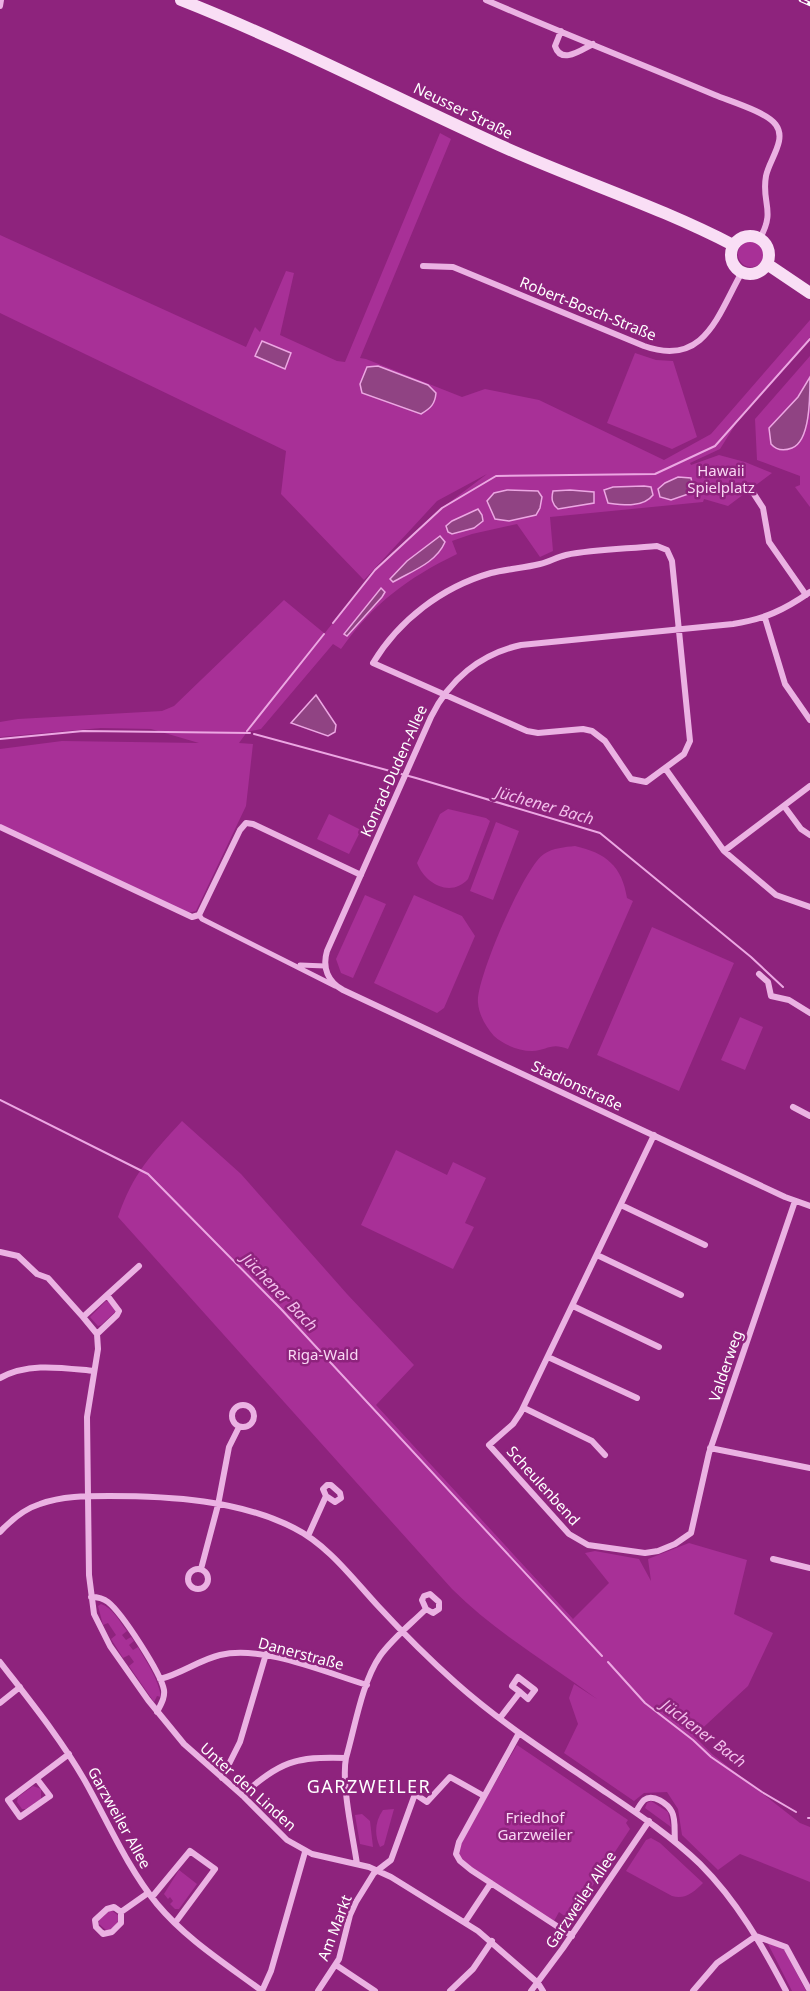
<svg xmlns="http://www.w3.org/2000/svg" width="810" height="1991" font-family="'Noto Sans',sans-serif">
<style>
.green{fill:#a83097}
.water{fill:#904383;stroke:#eca7e3;stroke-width:1.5}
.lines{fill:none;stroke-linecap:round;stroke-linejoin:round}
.stream{stroke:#eca7e3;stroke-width:2}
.pedestrian{stroke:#ebb2e3;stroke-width:5}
.minor{stroke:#ebb2e3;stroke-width:6}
.secondary{stroke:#f9def5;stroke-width:12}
.rail-casing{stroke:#fff;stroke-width:4.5}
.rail{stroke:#8e237d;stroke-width:2;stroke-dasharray:7;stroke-linecap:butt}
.labels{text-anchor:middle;stroke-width:5;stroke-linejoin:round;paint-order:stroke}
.street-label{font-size:15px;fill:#fff;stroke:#8e237d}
.park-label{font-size:15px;fill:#f9d7f4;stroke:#8e237d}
.water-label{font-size:16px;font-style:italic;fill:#f2beeb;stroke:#8e237d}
.quarter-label{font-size:18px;letter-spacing:1.5px;fill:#fff;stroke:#8e237d}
</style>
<rect width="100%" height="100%" fill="#8e237d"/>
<path class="green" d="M440 133 451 139 360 358 366 359 462 397 485 389 539 400 664 460 711 434 810 320V340L742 414 720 449 690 463 691 465 719 455 745 462 772 473 728 506 704 499 703 502 550 517 553 551 540 557 517 524 472 534 452 541 457 554C406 579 374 603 341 649L333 644 261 729 247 732 239 743 253 744 246 806 196 911 188 913 0 825V749L62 741 199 743 151 729 101 728 0 737V722L18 719 162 711 174 706 284 600 324 633 320 639 375 570 442 508 487 474 437 501 364 580 281 494 286 451 0 313V235L246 347 255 327 260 332 286 271 294 273 280 335 337 361 345 362Z
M738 254a13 13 0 1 1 26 0a13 13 0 1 1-26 0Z
M635 353 656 360 673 361 697 437 672 449 607 423Z
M810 356V507L795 487 800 485V476L757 460 755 419Z
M448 809 486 818 490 821 468 879C451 898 425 884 417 863L440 814Z
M329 814 361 830 349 854 317 839Z
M496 822 519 831 493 900 470 891Z
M575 846C606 853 622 866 627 898L633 901 568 1049C551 1042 548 1050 532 1051 519 1051 504 1045 494 1036 486 1027 479 1015 478 1003 475 981 525 865 544 854 553 848 565 847 575 846Z
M365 895 386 904 353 978 341 973 336 959Z
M414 895 462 916 475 936 444 1008 437 1013 374 983Z
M652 927 734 963 679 1091 597 1055Z
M740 1017 763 1027 745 1070 721 1060Z
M182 1121 241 1174 347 1294 414 1365 376 1405 573 1619 609 1583 585 1553 595 1551 639 1559 651 1581 648 1559 689 1543 747 1560 734 1614 773 1633 748 1686 694 1736 712 1754 800 1823 810 1827V1882L740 1854 718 1870 682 1835 678 1809 667 1792 644 1793 634 1801 564 1753 578 1724 569 1698 574 1684 597 1699C548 1663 495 1632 452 1589L118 1217C133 1173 151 1155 182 1121Z
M396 1150 447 1175 453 1162 486 1178 465 1223 474 1227 453 1269 361 1225Z
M106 1301 109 1302 116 1311 101 1325 98 1326 90 1317Z
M101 1604C112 1607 120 1622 127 1631L122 1635 126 1640 131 1637 134 1641 129 1645 133 1650 138 1647C147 1663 158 1678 161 1697L157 1696 154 1702 129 1666 134 1662 129 1655 123 1658 111 1639 116 1635 108 1623 103 1625 98 1606Z
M517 1745 628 1820 626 1823 630 1829 570 1920 559 1912 554 1921 464 1862 459 1856 458 1847Z
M33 1786 41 1789V1799L26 1809H22L17 1802 18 1797Z
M651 1801 668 1812 671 1827 645 1808 647 1803Z
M394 1809 384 1845 380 1847C374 1835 375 1821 383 1810Z
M362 1814 370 1821 373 1847 360 1844 355 1815Z
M651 1838 660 1843 703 1883C694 1892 685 1900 672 1896L626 1871 646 1840Z
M179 1870 197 1884 179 1909H175L170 1904 173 1901 170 1897 168 1899 164 1894Z
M111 1910 119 1916V1920L112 1930H106L99 1924V1920Z
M767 1942 784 1949 806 1991H792Z"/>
<path class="water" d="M262 341 291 353 285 369 255 356Z
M378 366 428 385 436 393C435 404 431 408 421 414L362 393 360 384 367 367Z
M810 377C810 399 810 441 792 448 784 451 777 451 771 444L769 428 798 397Z
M678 477 691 478 694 492 671 500 660 497 658 489 665 483Z
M644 486 651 487 653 495C643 508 623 505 608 503L604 490 613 487Z
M507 490 538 491 542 497 540 508 536 515 509 521 495 519 487 501 494 493Z
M570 490 594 492V503L558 509C552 504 551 499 553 491Z
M478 509 482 515 483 521 474 528 452 534 448 532 446 526 452 521Z
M440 536 445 542C436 563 412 571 393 582L390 579 407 561Z
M381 588 385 592 382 597 347 636 344 634Z
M316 695 336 725 335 732 328 736 291 723Z"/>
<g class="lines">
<path class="stream" d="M333 623 375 570 442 508 496 476 655 474 715 446 810 339
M247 731 324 634
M254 734 416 778 600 833 751 957 783 987
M0 739 83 731 250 733
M0 1100 148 1174 281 1309 602 1656
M608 1662 645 1703 693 1740 711 1757 762 1792 796 1812
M808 1818H810"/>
<path class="pedestrian" d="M199 915 202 919 335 986
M300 965 325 966"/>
<path class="minor" d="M486 0C561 33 639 63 715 95 729 101 767 112 776 125 787 140 769 160 766 176 761 203 776 210 760 238
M0 6 1 0
M561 31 555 46C561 65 581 50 593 44
M423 266 453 267 644 346C705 368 718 314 742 272
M752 491 763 508 769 542 806 595
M657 546 667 550 672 561 690 741 684 754 646 782 631 779 605 741 592 731 583 729 538 733 527 731 373 663C399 620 442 587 491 573 507 569 524 568 540 564 549 562 557 557 566 555 595 549 627 549 657 546Z
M810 592C784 610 765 619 733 624L521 645C480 654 449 680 431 717L327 951C322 968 328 982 343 990L785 1197 810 1206
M765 618 785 684 810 720
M665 768 724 851 810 786
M784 806 801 829 810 835
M0 827 192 917 199 915 240 830 246 823 253 824 361 875
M724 851 776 895 810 907
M759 974 768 982 771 996 789 1000 810 1013
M793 1107 810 1116
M654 1135 521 1412 513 1424 489 1445 569 1534 588 1545 645 1553 658 1551 675 1544 691 1533 709 1453 795 1201
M621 1205 705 1245
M0 1252 18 1256 37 1274 48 1278 83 1317
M597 1255 681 1295
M139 1266 107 1295 119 1311 117 1315 97 1334 98 1349 87 1417 89 1575 94 1614 110 1646 148 1700 184 1744 242 1795 287 1840 312 1854 369 1867 391 1877 478 1931 538 1983 543 1991
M573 1306 659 1347
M97 1334 83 1317 107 1295
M548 1357 637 1398
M0 1378C29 1362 62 1368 94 1371
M232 1416a11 11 0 1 1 22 0a11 11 0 1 1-22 0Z
M524 1408 592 1441 605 1455
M710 1448 810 1468
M0 1532C11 1520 24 1509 40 1504 62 1496 86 1496 109 1496 170 1496 239 1500 294 1528 328 1545 353 1579 378 1606 403 1633 429 1659 456 1683 501 1723 551 1755 601 1789 635 1812 670 1835 700 1864 737 1901 762 1945 786 1991
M308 1536 326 1496 335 1502 341 1498 340 1493 331 1485H327L323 1489 326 1496
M773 1559 810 1568
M201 1569 218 1505 229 1447 239 1427
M188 1579a10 10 0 1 1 20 0a10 10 0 1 1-20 0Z
M91 1597C97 1597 103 1598 108 1602 122 1613 161 1673 164 1690 165 1698 161 1704 157 1712
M0 1662C30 1701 61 1739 85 1781 108 1822 127 1867 157 1904 186 1939 226 1964 262 1991
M160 1679C181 1674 199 1660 220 1655 263 1645 324 1672 367 1685
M0 1703 20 1687
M500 1718 520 1692 528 1699 535 1690 518 1677 512 1686 520 1692
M519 1733 459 1842 456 1854 460 1861 471 1870 572 1936
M222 1778 240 1742 266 1654
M37 1779 50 1796 20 1817 8 1800 69 1754
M242 1795C281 1762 294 1756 346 1758
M636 1812C638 1808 641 1803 644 1800 653 1793 668 1804 672 1812 676 1820 674 1832 675 1841
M357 1864C353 1837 341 1783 346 1758 355 1727 362 1682 380 1656 393 1638 411 1624 426 1609L433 1613 439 1609V1602L430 1594 424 1596 422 1600 426 1609
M152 1897 190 1851 215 1869 175 1923
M121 1912V1923L112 1932 103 1934 96 1927 95 1920 107 1909 114 1907 121 1912 148 1893
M465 1922 491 1883
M336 1965 375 1991
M262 1991 271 1971 305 1852
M318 1991 339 1959 350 1915 356 1902 374 1873 391 1860 415 1794 427 1802 450 1777 484 1796
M450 1991 473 1969 492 1941
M531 1991 563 1948 649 1821
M693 1991 717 1963 756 1936 786 1947 810 1991"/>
<path class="secondary" d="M181 0C290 43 393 97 499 145 576 180 658 206 733 245
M731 255a19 19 0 1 1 38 0a19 19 0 1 1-38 0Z
M767 264 810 293"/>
<defs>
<path id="rail" d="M801 0 810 4"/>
</defs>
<use href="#rail" class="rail-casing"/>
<use href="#rail" class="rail"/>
</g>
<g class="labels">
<g class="street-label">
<text transform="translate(463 111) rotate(26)" y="5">Neusser Straße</text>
<text transform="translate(588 309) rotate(22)" y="5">Robert-Bosch-Straße</text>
<text transform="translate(394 771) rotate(-66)" y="5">Konrad-Duden-Allee</text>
<text transform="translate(577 1086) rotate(25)" y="5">Stadionstraße</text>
<text transform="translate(726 1366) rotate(-71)" y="5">Valderweg</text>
<text transform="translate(543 1486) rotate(48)" y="5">Scheulenbend</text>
<text transform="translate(301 1654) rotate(15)" y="5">Danerstraße</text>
<text transform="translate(248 1787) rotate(42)" y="5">Unter den Linden</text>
<text transform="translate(119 1818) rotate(61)" y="5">Garzweiler Allee</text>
<text transform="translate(581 1900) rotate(-56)" y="5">Garzweiler Allee</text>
<text transform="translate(335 1928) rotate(-69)" y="5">Am Markt</text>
</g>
<g class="park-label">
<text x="721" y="476">Hawaii<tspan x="721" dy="17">Spielplatz</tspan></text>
<text x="323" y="1360">Riga-Wald</text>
<text x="535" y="1823">Friedhof<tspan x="535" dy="17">Garzweiler</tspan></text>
</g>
<g class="water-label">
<text transform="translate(545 805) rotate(16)" y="6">Jüchener Bach</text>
<text transform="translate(280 1292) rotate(46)" y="6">Jüchener Bach</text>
<text transform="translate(704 1733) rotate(37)" y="6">Jüchener Bach</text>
</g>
<g class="quarter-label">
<text x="369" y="1793">GARZWEILER</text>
</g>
</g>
</svg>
